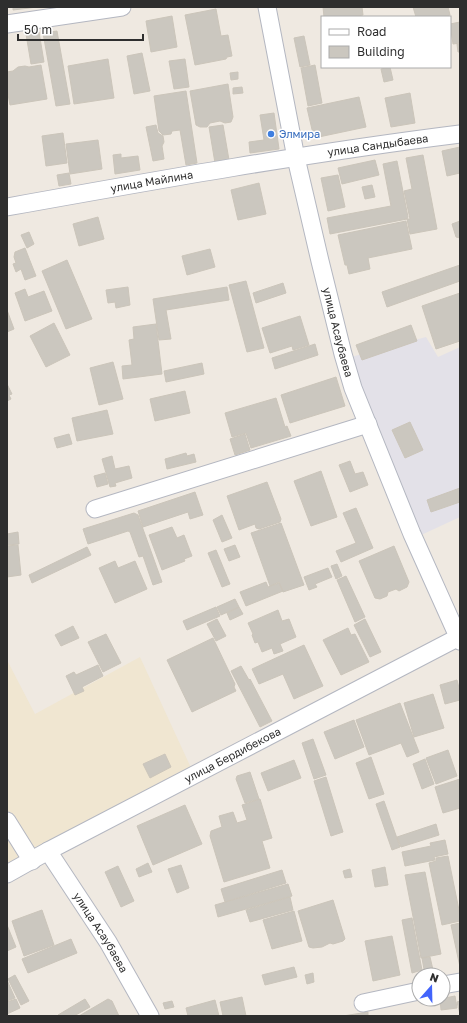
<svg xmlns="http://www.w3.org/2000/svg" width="467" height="1023" font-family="'Golos Text',sans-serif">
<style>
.industrial{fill:#e3e1e8}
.education{fill:#f0e6d1}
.building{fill:#cbc7bf;stroke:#cbc5ba}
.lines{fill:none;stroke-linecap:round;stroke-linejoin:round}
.minor-casing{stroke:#b4b7c1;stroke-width:19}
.minor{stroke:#fff;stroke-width:17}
.shop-dot{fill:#3f7fe0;stroke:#fff;stroke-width:1.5}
.labels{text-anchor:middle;stroke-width:3;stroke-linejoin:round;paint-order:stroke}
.shop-label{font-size:11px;fill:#366cbe;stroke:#fff;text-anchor:start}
.street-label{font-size:11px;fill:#2e2e2e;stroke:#fff}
</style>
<rect width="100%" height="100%" fill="#efe9e1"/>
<path class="industrial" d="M426 337 438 357 460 347V517L419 536 365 425 351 357Z"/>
<path class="education" d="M140 657 192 770 7 868V660L35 714Z"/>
<path class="building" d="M13 7H37L13 10Z
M323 7H362L363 15 351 17H324Z
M413 7H448L450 15 442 17H416Z
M216 9 221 36 228 35 232 56 227 57 226 59 195 65 185 15Z
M172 16 177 47 151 52 146 21Z
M460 22V43L453 44 450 24Z
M57 31 70 104 56 106 43 33Z
M39 32 44 62 31 64 26 34Z
M304 36 310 65 300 67 294 38Z
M457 44H460V52H458Z
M142 53 150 91 134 94 127 56Z
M108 59 114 98 74 104 68 66Z
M185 59 189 87 174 89 169 61Z
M41 65 47 99 10 105 7 89V72L13 71 18 67 25 66 29 67Z
M315 65 322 103 308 106 301 68Z
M390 67 393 80 384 82 381 69Z
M238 72V79L231 80 230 73Z
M228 84 233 117 231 122 225 123 220 121 210 123 207 127H200L196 125 190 91Z
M242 87 243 93 233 94V88Z
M186 91 197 163 186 165 180 130 172 131 171 134 163 135 159 131 154 96Z
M410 93 415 123 391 127 385 98Z
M359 97 366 127 314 138 307 108Z
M274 113 279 149 250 153 249 142 264 140 260 115Z
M156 125 158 133 163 136 164 142 162 146 164 159 153 161 146 127Z
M223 125 229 160 215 163 209 127Z
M63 133 67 163 46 166 42 136Z
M98 140 102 169 70 174 66 144Z
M460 147V173L447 176 442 151Z
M121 154V158L138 156 140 170 115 174 113 155Z
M423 155 437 229 410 234 407 219H410L404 191 412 189 406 158Z
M375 160 379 175 342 184 338 168Z
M397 161 408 217 407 219 330 234 327 218 391 206 383 164Z
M69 173 71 184 59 186 57 175Z
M338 175 345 207 328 211 321 178Z
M259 183 266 214 238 220 231 190Z
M372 185 375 197 365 199 362 187Z
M98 217 104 239 79 246 73 224Z
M406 221 412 249 368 258 370 269 349 274 347 265H345L338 235Z
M460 221V238L456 237 452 224Z
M29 232 34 244 27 248 21 235Z
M25 248 36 276 25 280 21 269 16 272 13 264 16 263 14 257 15 252Z
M210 249 215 267 187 275 182 256Z
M67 260 92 319 66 329 42 271Z
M460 265V281L387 307 382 292Z
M246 281 264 348 247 352 229 285Z
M283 283 286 293 256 303 253 293Z
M128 287 130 305 116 308 115 302 108 303 106 290Z
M227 287 229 300 166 310 171 339 159 340 153 299Z
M25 289 28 297 44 291 52 311 25 321 15 293Z
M460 293V341L436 349 422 306Z
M7 310 14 329 7 332Z
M300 316 309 345 293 350 292 346 270 353 262 328Z
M54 323 70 355 46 367 30 336Z
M156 324 162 374 123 379 122 366 132 365 129 340 134 339 133 327Z
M411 325 417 341 362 360 356 345Z
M315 344 318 355 275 369 272 358Z
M113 362 123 399 99 405 90 368Z
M202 363 204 374 166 382 164 371Z
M336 377 345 406 290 423 281 395Z
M7 384 12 394 9 395 11 399 7 401Z
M185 391 190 413 155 421 150 399Z
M276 398 285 427 287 426 291 436 251 448 246 433 232 437 225 413Z
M107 410 113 434 77 441 72 418Z
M410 422 423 450 405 458 392 430Z
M69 434 72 444 57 448 54 438Z
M245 434 250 450 235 455 230 439Z
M186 453 187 456 194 454 196 462 167 469 165 459Z
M112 456 115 469 129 466 132 478 115 483 116 486 110 487 102 459Z
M350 461 355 474 363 472 368 485 350 492 339 465Z
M321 471 337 517 311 526 294 481Z
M105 473 108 484 97 487 94 476Z
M267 482 281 519 280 522 259 529 256 528 255 524 239 530 227 496Z
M460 488V502L431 512 427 500Z
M195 492 203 515 190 519 188 512 143 527 138 511Z
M356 508 373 548 341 562 336 551 356 543 343 513Z
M134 513 138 515 162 582 153 585 143 556 139 557 130 532 128 531 88 544 83 529Z
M222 515 232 538 222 542 213 520Z
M281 523 304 585 283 592 279 582 270 586 251 533Z
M172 527 177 538 184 535 192 556 184 559 185 561 162 570 149 535Z
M18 532 19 544 7 545V534Z
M18 545 21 575 7 577V546Z
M235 545 240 557 229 561 224 549Z
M394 546 409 582 407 587 399 591 396 589 388 592 387 596 380 599 375 598 359 561Z
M87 547 91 555 32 583 29 575Z
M216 550 230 584 222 587 208 553Z
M115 561 118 568 135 561 147 589 115 603 99 568Z
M337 564 342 576 336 579 331 566Z
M328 568 332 577 315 584 317 587 309 590 304 577Z
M346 576 365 617 355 622 337 580Z
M266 582 268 587 279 583 283 591 246 606 240 592Z
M235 599 239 607 221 615 217 607Z
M216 607 220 616 187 630 183 621Z
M239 607 243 614 230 620 227 613Z
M278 610 282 621 289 619 296 637 280 644 283 651 274 654 272 648 262 652 258 642 255 643 252 635 253 634 248 623Z
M217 619 226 636 216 641 207 624Z
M365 619 381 652 370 657 354 625Z
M73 626 79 638 61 646 55 635Z
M348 628 351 635 355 634 369 662 341 675 323 640Z
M106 634 121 663 103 672 88 642Z
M213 638 235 684 234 687 236 691 192 712 167 660Z
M304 645 323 686 294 699 283 674 259 684 252 669Z
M98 665 103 676 82 687 84 691 75 695 66 676 74 672 76 675Z
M241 666 249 680 250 679 272 721 260 727 231 671Z
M457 680 460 692V700L445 704 440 685Z
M433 694 444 728 414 737 404 703Z
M400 703 419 752 407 757 401 743 369 755 356 720Z
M354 720 364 747 335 759 324 732Z
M313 739 326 775 314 779 302 743Z
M448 750 457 776 436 784 426 758Z
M165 754 171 767 150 778 143 764Z
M371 757 384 794 369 799 356 763Z
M425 759 434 784 422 789 413 764Z
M294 760 301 778 268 791 261 773Z
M250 772 259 799 245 803 236 779 237 776Z
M326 777 343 832 331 836 314 781Z
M460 779V808L443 813 435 787Z
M260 799 272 838 262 841 270 868 224 882 210 836 211 831 222 827 219 816 233 812 237 823 247 820 242 805Z
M384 801 400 847 392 850 376 804Z
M185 805 202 844 153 865 137 826Z
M436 824 439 835 401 847 397 837Z
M445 840 448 854 434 857 435 860 405 866 402 852 431 846 430 843Z
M448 856 460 915V921L442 925 429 863 436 861V858Z
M148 863 152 872 139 877 136 869Z
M181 865 189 888 177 893 168 869Z
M118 866 134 901 121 907 105 872Z
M385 867 388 885 375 887 372 870Z
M350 869 352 877 345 878 343 871Z
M282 870 286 883 225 902 221 889Z
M425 872 441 954 421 958 405 875Z
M288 884 292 896 218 917 215 905Z
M290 897 293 910 250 922 246 910Z
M333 900 345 939 343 941 333 944 330 943 322 947 313 948 309 947 298 911Z
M42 910 54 945 24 956 12 921Z
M294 911 302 941 272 949 263 920Z
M412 918 422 970 412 973 402 920Z
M460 923V967L451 925Z
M7 925 16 947 7 951Z
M392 936 400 975 373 981 365 941Z
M71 939 77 953 28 973 22 959Z
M430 957 434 974 425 975 422 958Z
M294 967 297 977 265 985 262 975Z
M313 973 314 982 307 984 305 975Z
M15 975 29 1001 21 1005 8 979Z
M7 980 15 998 7 1001Z
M455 996 457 1008 441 1010 440 999Z
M242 997 246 1016H223L220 1002Z
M16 999 20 1008 7 1014V1002Z
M85 999 90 1007 74 1016H59L58 1015Z
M108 999 112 1001 119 1016H79Z
M215 1000 219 1016H188L186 1008Z
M172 1001 174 1007 165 1009 163 1003Z
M460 1001V1014L457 1002Z
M368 1012V1016H343Z"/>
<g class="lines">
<defs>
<g id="minor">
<path id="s1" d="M267 7 296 158 320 261 343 354 353 388 412 534 460 641"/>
<path d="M7 24 122 7"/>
<path id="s2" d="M7 207C157 180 308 153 460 134"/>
<path d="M95 509 368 424"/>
<path d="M7 821 32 861"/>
<path id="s3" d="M48 851 108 942 150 1016"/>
<path id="s4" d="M7 874 48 851 459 637"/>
<path d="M443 985 460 982"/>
<path d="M363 1003 419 991"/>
</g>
</defs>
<use href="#minor" class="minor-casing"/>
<use href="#minor" class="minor"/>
</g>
<circle class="shop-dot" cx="271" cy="134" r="4"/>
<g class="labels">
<g class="shop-label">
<text x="279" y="138">Элмира</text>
</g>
<g class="street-label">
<text dy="4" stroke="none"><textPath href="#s2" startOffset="376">улица Сандыбаева</textPath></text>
<text dy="4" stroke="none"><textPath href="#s2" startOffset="147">улица Майлина</textPath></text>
<text dy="4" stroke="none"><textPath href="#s1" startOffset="333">улица Асаубаева</textPath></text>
<text dy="4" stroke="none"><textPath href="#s4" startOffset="255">улица Бердибекова</textPath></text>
<text dy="4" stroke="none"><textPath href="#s3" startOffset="97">улица Асаубаева</textPath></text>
</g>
</g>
<rect width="467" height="1023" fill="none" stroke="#2e2e2e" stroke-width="16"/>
<rect x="321" y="16" width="130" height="52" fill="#ffffff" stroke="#ababab"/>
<rect x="329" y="29" width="20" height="6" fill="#ffffff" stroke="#ababab"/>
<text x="357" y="36" font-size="12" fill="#2e2e2e">Road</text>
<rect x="329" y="46" width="20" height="12" fill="#cbc7bf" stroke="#ababab"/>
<text x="357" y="56" font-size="12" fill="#2e2e2e">Building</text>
<g transform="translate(431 987) rotate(20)"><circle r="19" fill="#ffffff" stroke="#ababab"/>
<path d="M0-3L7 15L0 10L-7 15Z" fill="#4264fb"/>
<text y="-6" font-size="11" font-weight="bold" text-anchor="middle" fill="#2e2e2e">N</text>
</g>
<path d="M18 34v6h125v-6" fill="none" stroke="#2e2e2e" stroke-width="2"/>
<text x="24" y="34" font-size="12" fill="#2e2e2e" stroke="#ffffff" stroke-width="3" paint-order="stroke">50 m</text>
</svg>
